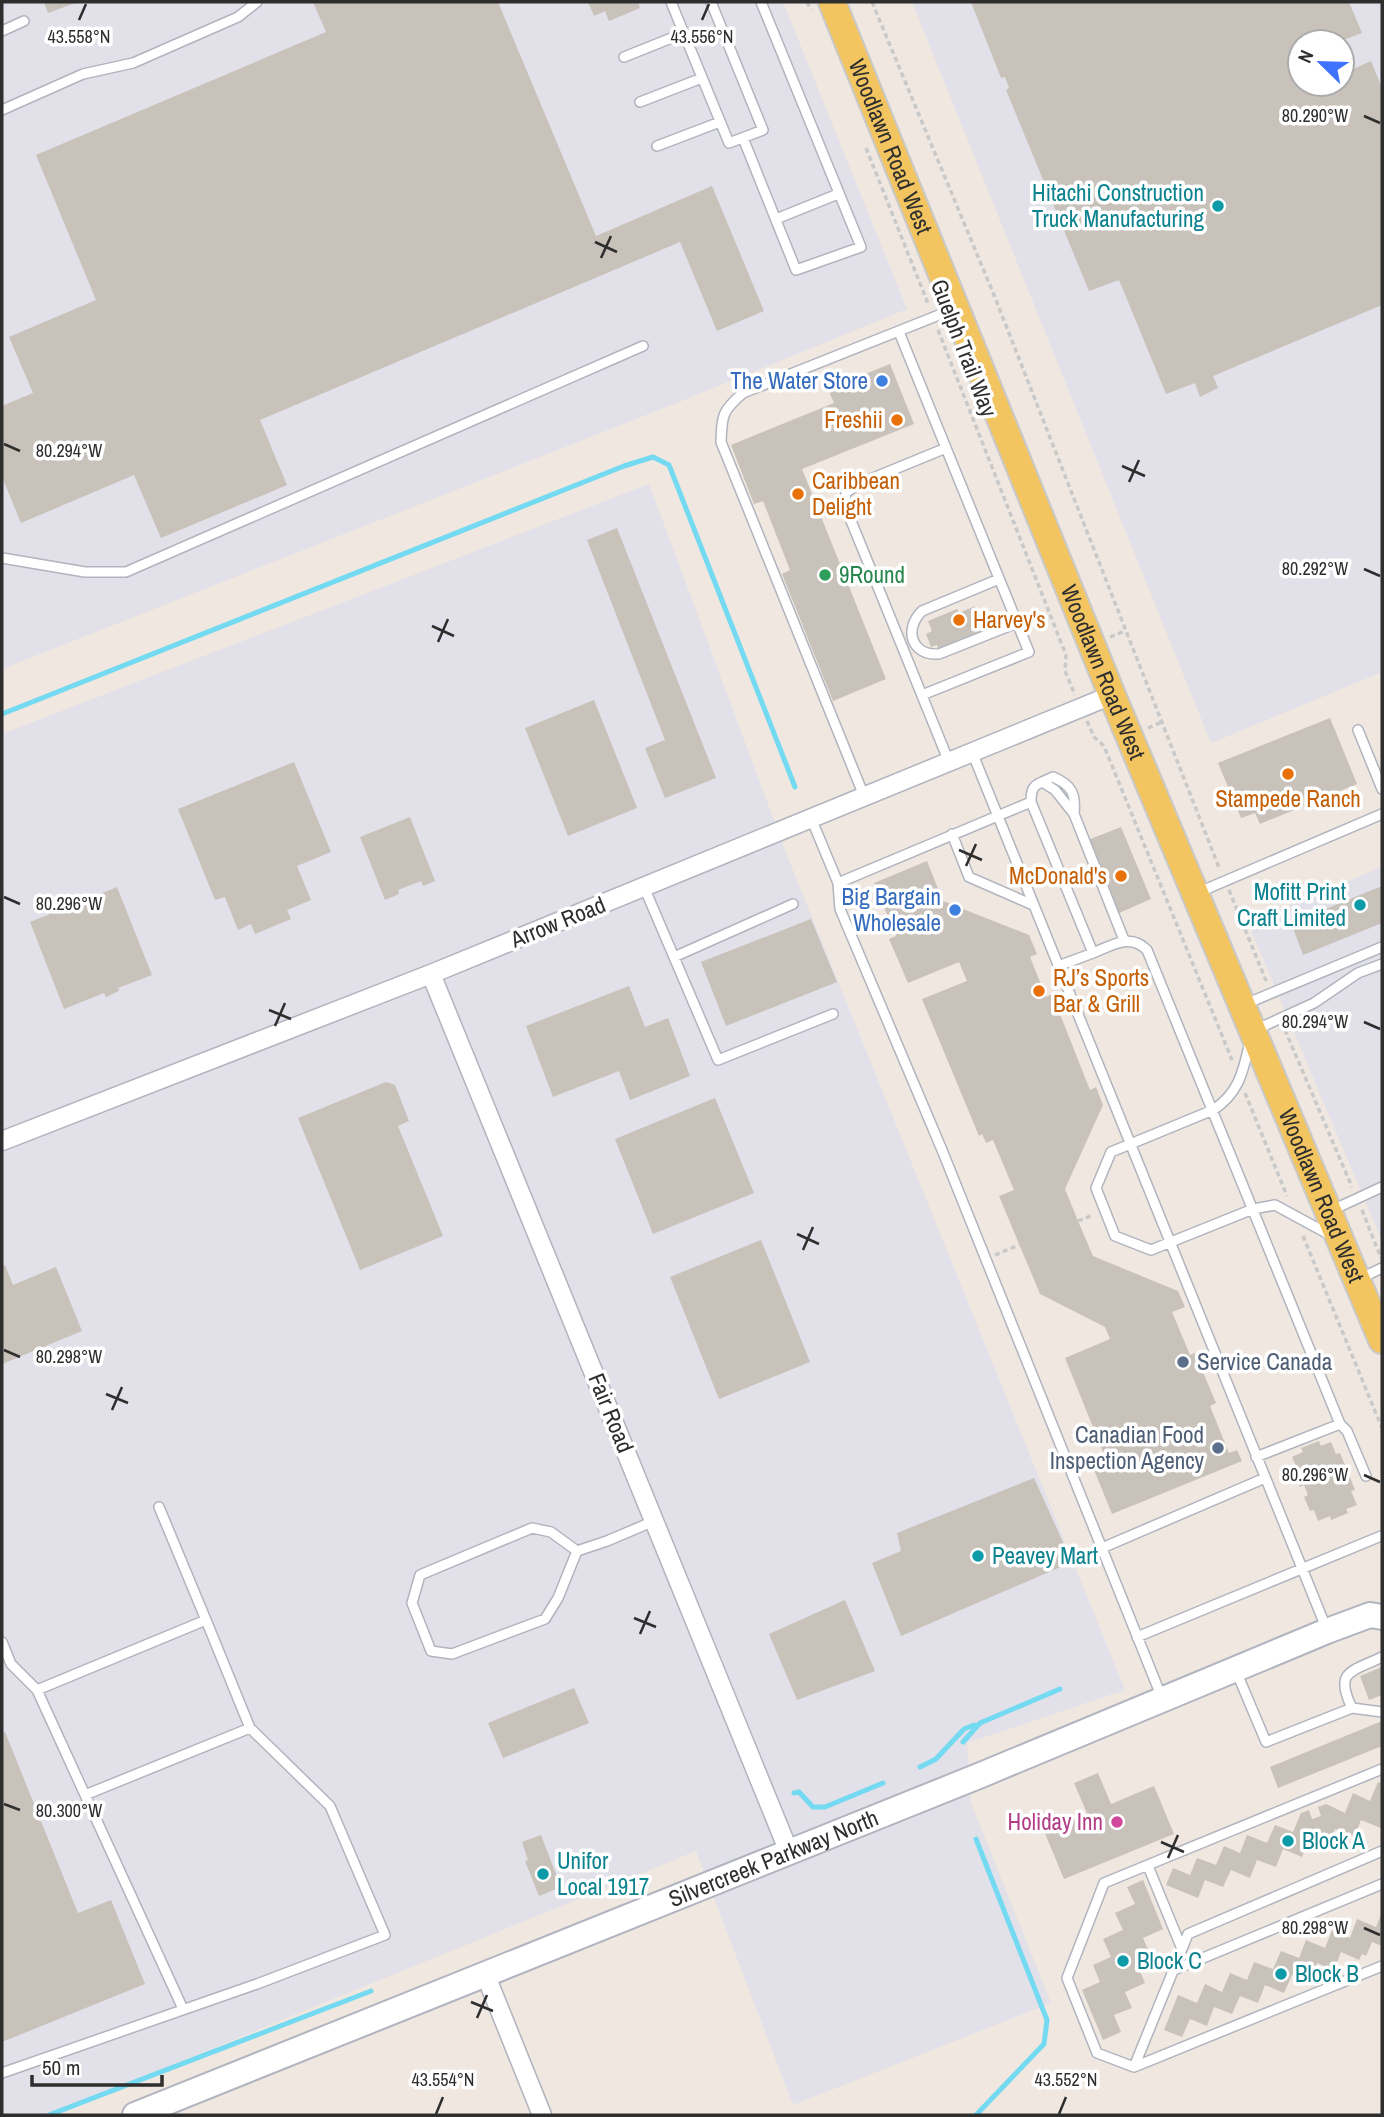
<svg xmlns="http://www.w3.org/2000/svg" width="1384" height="2117" font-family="'Archivo Narrow',sans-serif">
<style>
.industrial{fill:#e2e0e8;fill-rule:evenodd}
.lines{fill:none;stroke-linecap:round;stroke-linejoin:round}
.stream{stroke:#73daf1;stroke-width:5}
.building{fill:#c8c2bb}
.lane-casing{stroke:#b0b4be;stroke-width:12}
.street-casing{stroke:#b0b4be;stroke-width:21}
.secondary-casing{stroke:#b0b4be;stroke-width:28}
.primary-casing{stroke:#c9c9c9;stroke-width:30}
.path{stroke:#c9c9c9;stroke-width:3.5;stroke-dasharray:5 3.5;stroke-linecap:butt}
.lane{stroke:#fff;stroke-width:9}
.street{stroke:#fff;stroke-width:18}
.secondary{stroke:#fff;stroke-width:24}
.primary{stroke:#f3c561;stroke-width:26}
.ticks{fill:none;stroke:#2e2e2e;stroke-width:2.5}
.culture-dot{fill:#0f9aa8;stroke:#fff;stroke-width:2.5}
.shop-dot{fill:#3f7fe0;stroke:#fff;stroke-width:2.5}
.food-dot{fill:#e8710a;stroke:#fff;stroke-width:2.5}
.leisure-dot{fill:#2e9e5b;stroke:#fff;stroke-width:2.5}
.service-dot{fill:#5c6f8a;stroke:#fff;stroke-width:2.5}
.hotel-dot{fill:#d1479c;stroke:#fff;stroke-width:2.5}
.labels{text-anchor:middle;stroke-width:7;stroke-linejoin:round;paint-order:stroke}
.street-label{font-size:23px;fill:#2e2e2e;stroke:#fff}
.culture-label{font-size:23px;fill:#0d838f;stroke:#fff;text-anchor:start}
.shop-label{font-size:23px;fill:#366cbe;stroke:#fff;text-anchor:end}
.food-label{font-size:23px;fill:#c56008;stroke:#fff;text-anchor:start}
.leisure-label{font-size:23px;fill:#27864d;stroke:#fff;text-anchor:start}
.service-label{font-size:23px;fill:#4e5e75;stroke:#fff;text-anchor:start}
.hotel-label{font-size:23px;fill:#b23c85;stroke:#fff;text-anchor:end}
.ticks-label{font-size:18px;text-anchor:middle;fill:#2e2e2e;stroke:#fff;stroke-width:7;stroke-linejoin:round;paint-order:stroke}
</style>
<rect width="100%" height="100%" fill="#efe7e0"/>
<path class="industrial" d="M2 2H783L907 309 679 402 2 669Z
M912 2H1382V672L1211 743ZM1300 42H1342V84H1300Z
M649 484 788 858 1125 1690 967 1743 971 1803 1051 2003 793 2105 696 1851 49 2115H2V734Z
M1382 867V1241L1248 923Z"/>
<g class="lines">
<path class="stream" d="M2 714 624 466 653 457 669 465 795 787
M963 1742 980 1723 1060 1689
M920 1767 936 1759 964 1729 974 1725
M794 1793 799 1792 813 1807H825L883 1783
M976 1839 1047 2020 1044 2044 976 2115
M49 2115 371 1991"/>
</g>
<path class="building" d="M44 2H78L48 13Z
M313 2H498L596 236 712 186 764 311 717 331 680 242 260 420 287 485 161 538 134 475 21 523 2 477V406L33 393 9 337 96 300 36 155 326 32Z
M588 2H638L640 8 609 21 605 11 594 16Z
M971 2H1349L1362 33 1338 42H1300V84H1342V74L1371 61 1382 88V305L1213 376 1218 388 1200 397 1195 383 1166 394 1119 280 1089 291 1006 90 1009 88 1005 77 1001 78Z
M890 364 914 424 802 469 886 679 833 701 782 574 790 570 763 501 754 504 731 445 834 403 828 389Z
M617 528 716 778 665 798 645 748 665 740 587 540Z
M975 606 985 630 938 649 937 645 931 647 926 634 932 631 928 621 957 609 959 613Z
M594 700 637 808 568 836 525 728Z
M1330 718 1357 784 1260 824 1255 813 1241 818 1218 763Z
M294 762 331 852 297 866 311 900 287 910 291 919 255 934 251 924 238 930 225 897 215 900 178 809Z
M410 817 435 881 423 886 421 881 398 890 399 894 385 900 360 837Z
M1121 827 1151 899 1119 913 1088 840Z
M927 861 943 901 1029 935 1037 954 1030 957 1046 997 1052 994 1090 1090 1096 1087 1103 1105 1065 1189 1078 1221 1093 1256 1178 1291 1185 1307 1172 1312 1190 1355 1195 1353 1216 1403 1210 1406 1229 1453 1237 1450 1242 1461 1112 1514 1092 1465 1106 1459 1065 1358 1110 1339 1105 1327 1040 1294 999 1196 1014 1190 993 1140 986 1143 982 1134 979 1136 922 999 967 981 959 962 908 983 889 939 896 936 874 883Z
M1382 886V923L1303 955 1291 923Z
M117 887 152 975 118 988 119 991 106 997 104 993 64 1009 30 922Z
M811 919 837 982 726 1026 701 962Z
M629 986 645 1027 668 1018 690 1076 630 1100 619 1071 553 1097 526 1026Z
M386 1082 395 1085 409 1121 398 1126 443 1236 360 1270 298 1118Z
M715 1098 754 1193 653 1234 615 1139Z
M761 1240 810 1362 719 1399 670 1277Z
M5 1265 13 1285 56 1267 82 1331 2 1364V1267Z
M1319 1441 1321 1446 1331 1442 1336 1454 1340 1453 1346 1468H1342L1345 1476 1349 1475 1355 1490 1351 1491 1357 1505 1346 1509 1348 1513 1331 1520 1330 1516 1318 1521 1314 1510 1310 1511 1304 1497 1308 1495 1304 1485 1300 1487 1293 1470 1297 1468 1292 1457 1303 1452 1301 1448Z
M1034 1478 1072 1562 901 1636 872 1563 901 1551 897 1533Z
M845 1600 875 1671 797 1700 769 1634Z
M1382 1667V1695L1369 1700 1360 1676Z
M574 1688 589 1723 503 1758 488 1723Z
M1382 1721V1746L1278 1788 1270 1767Z
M5 1732 78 1913 111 1900 145 1984 2 2042V1733Z
M1098 1773 1111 1804 1154 1786 1174 1834 1064 1879 1044 1831 1087 1813 1074 1783Z
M1378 1782 1382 1784 1381 1828 1361 1820 1354 1838 1335 1829 1328 1846 1309 1839 1302 1857 1283 1849 1276 1867 1257 1860 1250 1878 1231 1870 1223 1887 1205 1880 1198 1898 1166 1885 1173 1868 1190 1875 1197 1858 1216 1865 1224 1846 1240 1853 1247 1835 1267 1843 1275 1825 1293 1832 1301 1813 1309 1810 1312 1819 1321 1816 1318 1807 1326 1804 1345 1813 1353 1793 1370 1801Z
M541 1835 561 1887 539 1896 525 1861 528 1860 522 1842Z
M1143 1880 1163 1929 1143 1938 1152 1958 1137 1964 1145 1983 1125 1992 1132 2008 1114 2015 1121 2032 1103 2040 1082 1990 1100 1982 1093 1965 1111 1957 1103 1939 1123 1930 1115 1913 1135 1904 1127 1887Z
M1382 1911V1946L1372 1942 1366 1956 1362 1954 1359 1960 1341 1952 1334 1970 1317 1963 1309 1982 1292 1975 1284 1993 1265 1985 1258 2003 1240 1996 1232 2014 1214 2007 1207 2026 1190 2019 1182 2037 1164 2030 1178 1995 1197 2003 1205 1984 1222 1992 1230 1973 1247 1980 1254 1962 1273 1969 1281 1951 1299 1958 1306 1940 1325 1948 1332 1930 1350 1938 1357 1919 1376 1927Z"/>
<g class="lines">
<defs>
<path id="lane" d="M671 2 729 143 763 130 711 2
M2 31 24 21
M624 57 684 33
M640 102 702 78
M2 110 83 74 133 63 238 17 257 2
M743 138 796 270 861 247 761 2
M657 146 720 122
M776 219 838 194
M899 332 946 448 856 485 846 493 845 506 949 762
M2 558 85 572H126L643 346
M999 579 922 611C903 630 912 656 939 654L1017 623
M922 695 1029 652 946 448
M1358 730 1382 789
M972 752 1327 1630
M1042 782 1053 777C1072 785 1076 794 1074 814
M864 796 721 442C722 415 722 411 743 393L954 309
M1031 802C1031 791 1032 786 1042 782L1055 790 1074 814 1124 940
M811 818 838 883 840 909 942 1150 1162 1698
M952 834 969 877 1033 905
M838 883 1031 802 1093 953 1058 966
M644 887 718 1060 833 1014
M1197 893 1382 814
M1093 953C1113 945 1130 933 1147 950L1340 1424 1347 1431 1366 1476
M674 957 793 904
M1243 1005 1382 947
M1255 1030 1314 1003 1358 973 1382 964
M1250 1042C1243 1071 1240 1092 1213 1110L1111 1152 1096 1188 1115 1236 1151 1250 1253 1209 1275 1205 1332 1236
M1330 1211 1382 1187
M1359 1279 1382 1268
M1256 1457 1340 1424
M159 1507 206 1620
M1102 1548 1265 1478
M577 1551 551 1532 532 1528 420 1575 412 1603 431 1651 452 1654 545 1619 558 1598 577 1551 607 1541 654 1521
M1137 1637 1381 1536
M2 1642 11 1664 37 1690 183 2009
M1236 1671 1266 1742 1352 1708C1334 1671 1351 1672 1382 1657
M37 1690 206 1620 250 1728
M1352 1708 1382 1712
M1382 1769 1104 1883 1067 1978 1097 2053 1134 2067 1382 1966
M1148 1866 1182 1949
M1174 1970 1382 1884
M1134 2067 1188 1934 1382 1851
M2 2073 257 1984 385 1935 330 1806 250 1728 85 1795"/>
<path id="street" d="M431 974 789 1852
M2 1141 431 974 1112 695
M486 1976 542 2115"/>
<g id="secondary">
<path id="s1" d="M135 2115 981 1775 1327 1631 1370 1615 1382 1617"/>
</g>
<g id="primary">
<path id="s2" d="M832 2 1112 695 1382 1340"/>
</g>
</defs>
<use href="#lane" class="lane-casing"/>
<use href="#street" class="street-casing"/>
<use href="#secondary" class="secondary-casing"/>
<use href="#primary" class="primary-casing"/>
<path class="path" d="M807 2 811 10
M872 2 994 295 1220 870
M866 148 929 306
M938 330 1066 655 1065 671 1075 695
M1110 637 1125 631
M1087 721 1094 737 1104 746 1232 1060
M1148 728 1162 722
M1229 890 1267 983
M1285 1030 1352 1187
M1245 1093 1287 1196
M1362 1210 1381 1258
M1078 1221 1093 1215
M1303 1236 1382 1428
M995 1255 1019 1245"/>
<use href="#lane" class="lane"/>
<use href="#street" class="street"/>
<use href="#secondary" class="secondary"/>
<use href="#primary" class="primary"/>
</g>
<path class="ticks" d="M79 20 86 4M702 20 709 4M1364 116 1380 123M595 242 617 252M601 258 611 236M4 444 20 451M1122 466 1145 476M1129 482 1139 460M1364 569 1380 576M432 626 454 636M438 642 448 619M959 850 982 860M966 866 976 844M4 897 20 904M269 1010 291 1019M1364 1022 1380 1029M275 1026 285 1003M797 1234 819 1244M803 1250 813 1227M4 1350 20 1357M106 1394 128 1403M112 1410 122 1387M1364 1475 1380 1482M634 1618 656 1627M640 1634 650 1611M4 1804 20 1810M1161 1842 1184 1852M1168 1858 1178 1835M1364 1928 1380 1935M471 2002 493 2011M477 2018 487 1995M436 2114 443 2097M1059 2114 1066 2097"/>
<g class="culture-dot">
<circle cx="1218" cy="206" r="7"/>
<circle cx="1360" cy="905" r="7"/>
<circle cx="978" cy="1556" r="7"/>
<circle cx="1288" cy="1841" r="7"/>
<circle cx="543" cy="1874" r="7"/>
<circle cx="1123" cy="1961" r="7"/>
<circle cx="1281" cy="1974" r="7"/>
</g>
<g class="shop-dot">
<circle cx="882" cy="381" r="7"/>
<circle cx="955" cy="910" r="7"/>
</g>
<g class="food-dot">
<circle cx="897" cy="420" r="7"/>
<circle cx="798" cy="494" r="7"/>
<circle cx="959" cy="620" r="7"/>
<circle cx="1288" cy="774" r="7"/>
<circle cx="1121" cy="876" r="7"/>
<circle cx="1039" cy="991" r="7"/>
</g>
<circle class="leisure-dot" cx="825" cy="575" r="7"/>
<g class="service-dot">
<circle cx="1183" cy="1362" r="7"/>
<circle cx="1218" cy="1448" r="7"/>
</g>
<circle class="hotel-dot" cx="1117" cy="1822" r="7"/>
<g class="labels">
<g class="street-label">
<text dy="8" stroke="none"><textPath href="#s2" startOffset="156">Woodlawn Road West</textPath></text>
<text transform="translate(964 348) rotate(69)" y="8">Guelph Trail Way</text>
<text dy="8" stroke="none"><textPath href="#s2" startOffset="723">Woodlawn Road West</textPath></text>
<text transform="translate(558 922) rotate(-22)" y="8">Arrow Road</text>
<text dy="8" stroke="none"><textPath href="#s2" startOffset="1290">Woodlawn Road West</textPath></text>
<text transform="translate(611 1413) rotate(68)" y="8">Fair Road</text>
<text dy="8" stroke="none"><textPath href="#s1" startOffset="688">Silvercreek Parkway North</textPath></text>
</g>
<g class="culture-label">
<text x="1204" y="201" text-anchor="end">Hitachi Construction<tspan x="1204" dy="26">Truck Manufacturing</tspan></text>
<text x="1346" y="900" text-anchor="end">Mofitt Print<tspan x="1346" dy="26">Craft Limited</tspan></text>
<text x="992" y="1564">Peavey Mart</text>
<text x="1302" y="1849">Block A</text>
<text x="557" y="1869">Unifor<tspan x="557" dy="26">Local 1917</tspan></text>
<text x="1137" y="1969">Block C</text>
<text x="1295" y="1982">Block B</text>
</g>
<g class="shop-label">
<text x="868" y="389">The Water Store</text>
<text x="941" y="905">Big Bargain<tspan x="941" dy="26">Wholesale</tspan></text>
</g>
<g class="food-label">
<text x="883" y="428" text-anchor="end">Freshii</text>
<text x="812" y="489">Caribbean<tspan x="812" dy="26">Delight</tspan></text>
<text x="973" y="628">Harvey's</text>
<text x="1288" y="807" text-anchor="middle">Stampede Ranch</text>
<text x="1107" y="884" text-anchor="end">McDonald's</text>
<text x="1053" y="986">RJ’s Sports<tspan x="1053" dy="26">Bar &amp; Grill</tspan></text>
</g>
<g class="leisure-label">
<text x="839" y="583">9Round</text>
</g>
<g class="service-label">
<text x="1197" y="1370">Service Canada</text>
<text x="1204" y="1443" text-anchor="end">Canadian Food<tspan x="1204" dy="26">Inspection Agency</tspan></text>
</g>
<g class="hotel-label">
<text x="1103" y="1830">Holiday Inn</text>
</g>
</g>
<g class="ticks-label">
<text x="79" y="43">43.558°N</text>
<text x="702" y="43">43.556°N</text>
<text x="1315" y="122">80.290°W</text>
<text x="69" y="457">80.294°W</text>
<text x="1315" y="575">80.292°W</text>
<text x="69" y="910">80.296°W</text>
<text x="1315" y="1028">80.294°W</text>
<text x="69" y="1363">80.298°W</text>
<text x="1315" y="1481">80.296°W</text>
<text x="69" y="1817">80.300°W</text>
<text x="1315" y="1934">80.298°W</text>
<text x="443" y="2086">43.554°N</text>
<text x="1066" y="2086">43.552°N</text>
</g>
<rect width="1384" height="2117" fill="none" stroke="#2e2e2e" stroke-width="7"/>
<g transform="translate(1321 63) rotate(293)"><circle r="33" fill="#ffffff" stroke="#ababab" stroke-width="2"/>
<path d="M0-5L12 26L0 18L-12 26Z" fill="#3f72fd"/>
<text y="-10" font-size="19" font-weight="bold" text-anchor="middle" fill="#2e2e2e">N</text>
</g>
<path d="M32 2075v10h130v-10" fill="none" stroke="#2e2e2e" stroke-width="3.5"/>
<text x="42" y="2075" font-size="21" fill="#2e2e2e" stroke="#ffffff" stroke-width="5" paint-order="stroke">50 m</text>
</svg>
